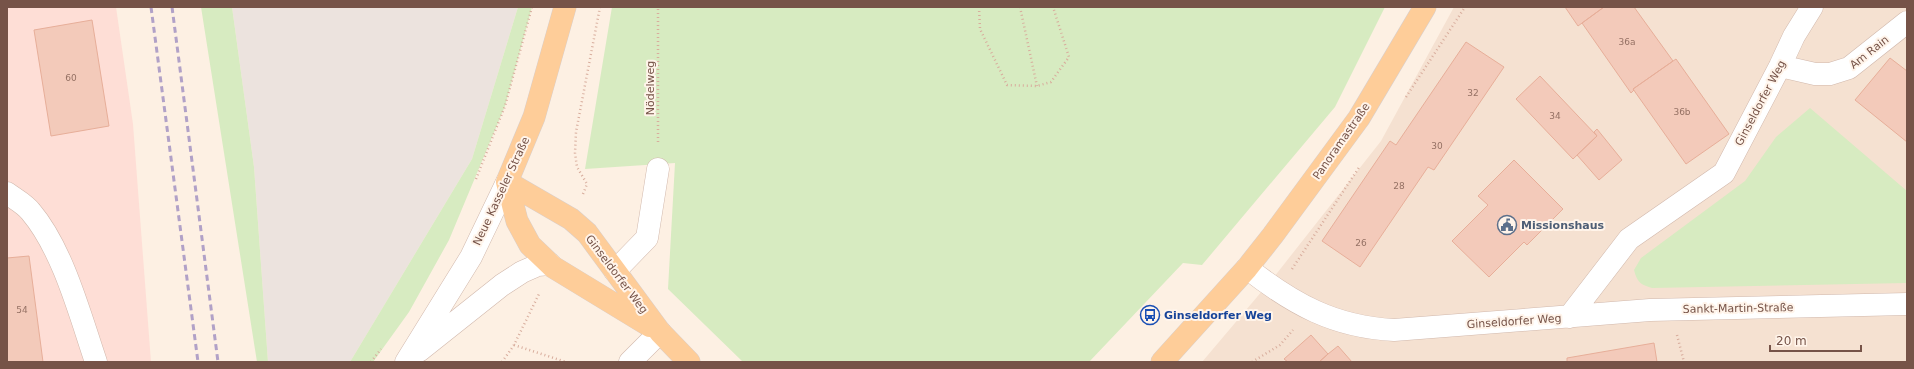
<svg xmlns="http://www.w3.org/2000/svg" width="1914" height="369" font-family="'DejaVu Sans',sans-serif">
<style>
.residential{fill:#f5e1d1}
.commercial{fill:#feded6}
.industrial{fill:#ece3de}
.green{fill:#d7ebc1}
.building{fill:#f3caba;stroke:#e7ae99}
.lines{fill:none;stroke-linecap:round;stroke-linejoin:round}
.minor-casing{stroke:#d1b8ac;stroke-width:23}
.major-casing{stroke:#d9cfcc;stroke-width:23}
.path{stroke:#d8ad9d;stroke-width:2.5;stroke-dasharray:1 3;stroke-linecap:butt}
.minor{stroke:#fff;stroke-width:22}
.major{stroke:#fecd99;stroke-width:22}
.rail{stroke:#b1a1c7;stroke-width:3;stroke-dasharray:6 4;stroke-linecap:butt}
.labels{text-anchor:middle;stroke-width:4;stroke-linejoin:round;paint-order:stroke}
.number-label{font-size:9px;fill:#957164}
.street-label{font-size:11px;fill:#765348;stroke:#fff4ea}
.service-label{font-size:11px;font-weight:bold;fill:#4e5e75;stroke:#fff4ea;text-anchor:start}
.transit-label{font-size:11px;font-weight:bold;fill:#164399;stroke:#fff4ea;text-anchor:start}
</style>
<rect width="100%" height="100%" fill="#fdf0e3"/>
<path class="residential" d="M1454 7H1907V362H1202L1274 277 1381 141Z"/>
<path class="commercial" d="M7 7H116L133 124 151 362H7Z"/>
<path class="industrial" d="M232 7H518L472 159 350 362H268L254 167Z"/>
<path class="green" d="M201 7H232L254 167 268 362H257Z
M518 7H532L505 106 449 240 409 312 373 362H350L472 159Z
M612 7H1385L1335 107 1202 265 1183 263 1089 362H743L668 289 675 163 585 169Z
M1810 108 1907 191V283L1652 288C1641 285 1637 282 1634 270L1641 258 1745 181 1776 137Z"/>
<path class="building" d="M1565 7H1604L1578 26Z
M1604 7H1634L1673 61 1633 89 1634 90 1631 93 1582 23Z
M92 20 109 126 51 136 34 30Z
M1466 42 1504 67 1434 170 1428 167 1360 267 1322 241 1390 141 1396 145Z
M1890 58 1907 71V142L1855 100Z
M1676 59 1729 134 1686 164 1633 89Z
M1540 76 1597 136 1573 159 1516 99Z
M1597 129 1622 160 1599 180 1577 155 1597 136 1594 132Z
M1514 160 1563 209 1527 245 1524 242 1489 277 1452 241 1488 205 1478 196Z
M29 256 43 362H7V258Z
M1311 335 1328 354 1319 362H1288L1284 359Z
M1654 343 1657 362H1567V358Z
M1338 346 1352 362H1319L1328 354Z"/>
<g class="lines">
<defs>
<path id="minor" d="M1780 66 1815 74H1830L1849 68 1907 22
M7 193C15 199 25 204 31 212 63 250 80 315 96 362
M1247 268C1293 304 1334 327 1394 330L1650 310 1907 304
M615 271 647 238 658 169
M1569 317 1629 239 1724 173 1780 66 1794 36 1812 7
M419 351 502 285 522 272 538 265 550 264
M406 362 471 257 507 182
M630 362 660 332"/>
<path id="major" d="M507 182 571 219 587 233 660 332 689 362
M507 182 517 221 530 245 553 267 650 326
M507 182 534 117 565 7
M1162 362 1247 268 1273 235 1359 118 1425 7"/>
</defs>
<use href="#minor" class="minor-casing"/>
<use href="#major" class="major-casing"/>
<path class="path" d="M979 7 980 29 1007 85 1037 86 1051 82 1069 57 1053 7
M1020 7 1037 86
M1406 97 1465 7
M658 142V7
M476 179 505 106 532 7
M583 194 587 184 577 167 575 153 576 132 600 7
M1292 269 1360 166
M1677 335 1684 362
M514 345 566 362
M371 362 381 349
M502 362 514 345 539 294
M1252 362 1280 345 1293 330"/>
<use href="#minor" class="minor"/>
<use href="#major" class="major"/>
<path class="rail" d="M151 7 198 362
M172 7 218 362"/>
</g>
<defs>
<symbol id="civic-ring" viewBox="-11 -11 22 22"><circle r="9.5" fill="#fff4ea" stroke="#5c6f8a" stroke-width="1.5"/><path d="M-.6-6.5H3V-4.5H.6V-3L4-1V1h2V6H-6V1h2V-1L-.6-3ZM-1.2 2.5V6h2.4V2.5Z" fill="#5c6f8a"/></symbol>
<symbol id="bus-ring" viewBox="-11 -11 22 22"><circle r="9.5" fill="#fff4ea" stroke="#1a4fb4" stroke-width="1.5"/><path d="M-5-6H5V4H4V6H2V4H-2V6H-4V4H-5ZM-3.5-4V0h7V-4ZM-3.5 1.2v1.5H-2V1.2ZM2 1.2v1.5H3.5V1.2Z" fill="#1a4fb4"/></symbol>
</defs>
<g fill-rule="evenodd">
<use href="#civic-ring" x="1496" y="214" width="22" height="22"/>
<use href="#bus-ring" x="1139" y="304" width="22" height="22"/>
</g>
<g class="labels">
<g class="number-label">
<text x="1627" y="45">36a</text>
<text x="71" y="81">60</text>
<text x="1473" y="96">32</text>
<text x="1682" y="115">36b</text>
<text x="1555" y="119">34</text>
<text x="1437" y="149">30</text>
<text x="1399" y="189">28</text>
<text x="1361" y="246">26</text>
<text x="22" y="313">54</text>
</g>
<g class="street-label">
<text transform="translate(1869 52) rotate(-38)" y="4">Am Rain</text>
<text transform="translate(650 88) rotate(-90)" y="4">Nödelweg</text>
<text transform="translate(1760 103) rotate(-62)" y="4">Ginseldorfer Weg</text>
<text transform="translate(1341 141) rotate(-55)" y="4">Panoramastraße</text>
<text transform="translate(501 191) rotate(-65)" y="4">Neue Kasseler Straße</text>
<text transform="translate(617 274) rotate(53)" y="4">Ginseldorfer Weg</text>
<text transform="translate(1738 308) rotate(-1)" y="4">Sankt-Martin-Straße</text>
<text transform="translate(1514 321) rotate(-4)" y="4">Ginseldorfer Weg</text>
</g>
<g class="service-label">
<text x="1521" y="229">Missionshaus</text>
</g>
<g class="transit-label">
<text x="1164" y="319">Ginseldorfer Weg</text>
</g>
</g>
<rect width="1914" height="369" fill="none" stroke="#765348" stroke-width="16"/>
<path d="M1770 345v6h91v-6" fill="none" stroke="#765348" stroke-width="2"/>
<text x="1776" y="345" font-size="12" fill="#765348" stroke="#fff4ea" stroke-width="3" paint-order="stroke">20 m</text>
</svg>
